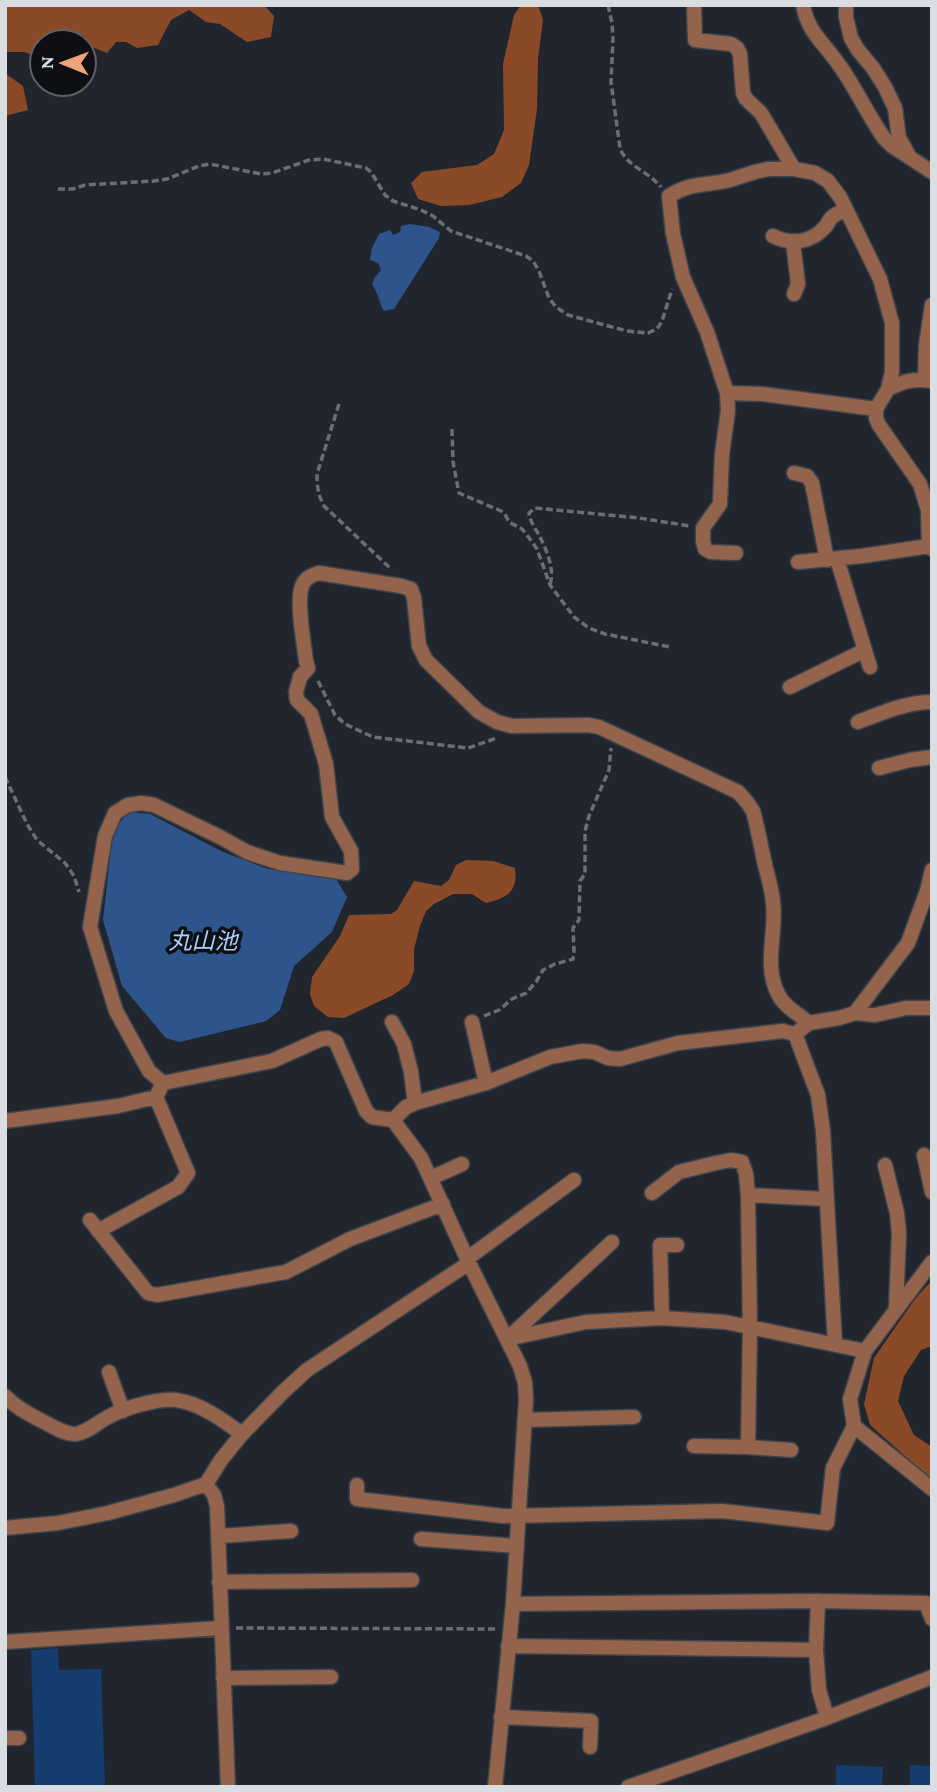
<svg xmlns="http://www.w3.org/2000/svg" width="937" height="1792" font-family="'Crimson Pro','Noto Sans JP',serif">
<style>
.forest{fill:#8a4a28}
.water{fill:#2e558b}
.building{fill:#153d70}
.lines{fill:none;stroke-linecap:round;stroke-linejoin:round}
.minor-casing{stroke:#3f434b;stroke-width:17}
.path{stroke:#6a6e75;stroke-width:3.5;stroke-dasharray:7 3.5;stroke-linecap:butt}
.minor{stroke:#93634b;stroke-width:14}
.labels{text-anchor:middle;stroke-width:7;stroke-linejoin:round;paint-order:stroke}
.water-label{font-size:23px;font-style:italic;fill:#abcefe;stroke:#0d0f12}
</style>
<rect width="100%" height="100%" fill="#21262e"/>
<path class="forest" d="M5 5H264L274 16 271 37 247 42 220 24 206 22 189 10 171 20 158 45 137 48 126 42H116L107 53 92 47 83 35 63 32 56 42H42L41 59 25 52H5Z
M521 5H538L543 20 538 58 537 109 529 165 521 183 502 197 469 205 441 206 418 199 411 183 422 172 477 165 494 154 504 130 503 64 514 15Z
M5 68 6 74 23 86 28 110 5 116Z
M466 860 493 861 515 868C518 891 508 898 486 903L472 894H453L434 904 426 911 420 926 414 949V971L409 984 393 995 344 1018 328 1017 314 1006 310 994 312 977 340 936 349 915 391 914 397 910 414 881 441 886 449 880 456 865Z
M932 1280V1346L921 1350 904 1376 898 1401 914 1435 932 1447V1480L870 1425 864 1404 874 1358 915 1299Z"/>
<path class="water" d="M410 224 429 227 440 232 439 238 394 309 384 311C379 302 378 293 372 284L375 277 381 270 378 263 370 260 372 248 379 234 390 230 393 235 400 232 401 226Z
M129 812 150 814 223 852 268 869 336 879 347 897 332 932 294 966 280 1010 266 1021 180 1042 166 1038 122 986 103 920 113 830Z"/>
<path class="building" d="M58 1648 59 1670 101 1669 105 1787H35L31 1650Z
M836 1765 883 1767 882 1787H836Z
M910 1765 932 1766V1787H910Z"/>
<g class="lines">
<defs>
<path id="minor" d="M694 5 695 40 731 44 737 48 740 54 743 93 746 99 761 113 794 169
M803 5C808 32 822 41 837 62 855 86 867 114 884 138L892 146 932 172
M846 5V17L851 38 858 50 873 68 885 87 895 108 899 138 909 156
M769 169H794L815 173 828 181 840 197 880 279 892 323V372L888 389 876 409 762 394 727 393 707 332 683 277 673 234 669 196C691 182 706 186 730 180 743 176 755 171 769 169Z
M773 236C791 245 811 243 825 227 828 224 829 220 831 218 835 214 841 212 846 209
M793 242 798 284 794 294
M925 380 926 345 932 305
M888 389C904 381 914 378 932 381
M727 393 728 411 722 454 720 504 703 528V541L705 549 711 552 736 553
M876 409V418L879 425 920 484 928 510 929 546 932 549
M794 473 807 476 812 483 827 560
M837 559 870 667
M798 562 862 556 929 546
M790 687 865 650
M858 722C882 713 906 702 932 702
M879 768 910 760 932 757
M855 1013 908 943 927 891 932 870
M392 1022 404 1044 411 1072 415 1103
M472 1022 486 1083
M795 1034 818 1095 823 1131 835 1344
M163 1083 149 1071 116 1011 90 927 105 836 115 813 128 805 141 803 154 805 220 837 247 852 280 863 347 873 352 869 351 851 332 817 326 764 311 714 297 700 296 692 300 677 308 668 306 661C304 643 296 602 302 586 305 578 311 575 319 573L401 586 411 589 414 598 419 646 426 660 479 712 497 722 512 726 588 725 599 727 738 792 747 802 753 811C758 829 761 847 765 865 768 877 772 890 773 902 777 932 763 965 778 994 785 1008 798 1013 809 1023
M393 1120 406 1107 415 1103 486 1083 550 1057 583 1051 594 1052 608 1058 620 1059 678 1043 783 1031 795 1034 809 1023 839 1018 855 1013 875 1015 906 1008H932
M5 1121 118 1106 156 1097 163 1083 272 1061 321 1039 328 1038 336 1042 366 1111 372 1117 393 1120 421 1158 469 1263 520 1366 525 1383 526 1400 513 1604 495 1787
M924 1155 932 1192
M885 1165 897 1213 899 1234 896 1308
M431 1178 462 1164
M652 1193 679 1172 716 1163 731 1160 742 1162 746 1174 748 1195
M90 1220 148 1293 157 1295 286 1272 350 1239 443 1204
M98 1231 178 1187 188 1173 156 1097
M468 1258 574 1180
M662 1318 660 1245H677
M508 1338 612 1242
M507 1339 586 1322 662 1318 725 1322 865 1351 850 1399 854 1426 932 1489
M865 1351 932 1262
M109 1372 123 1411
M5 1396C15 1407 27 1413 40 1420 51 1425 63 1434 75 1434 87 1433 98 1422 108 1417 124 1408 158 1398 176 1400 200 1403 223 1420 242 1434
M525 1420 634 1417
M694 1446 748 1447 791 1450
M748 1447 750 1328 748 1195 826 1199
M206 1484 214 1495 217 1506 228 1787
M357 1485V1499L503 1516 722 1511 827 1523 833 1468 854 1426
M5 1528 58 1523 108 1513 174 1495 206 1484 221 1460 242 1434 284 1391 307 1370 469 1263
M219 1536 291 1531
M421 1539 517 1546
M219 1582 412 1580
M818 1601 816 1650 819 1690 827 1717
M513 1604 818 1601 926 1603 932 1619
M5 1642 221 1628
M508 1646 816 1650
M223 1678 331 1677
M501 1717 591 1721 590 1747
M5 1738H19
M628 1787 821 1720 932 1677"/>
</defs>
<use href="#minor" class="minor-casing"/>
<path class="path" d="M608 5 612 23 613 38 611 82 620 148C626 166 648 171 661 187
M58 189H73L85 185 154 181 167 179 199 166 210 164 261 174 272 173 309 160 323 159 366 168 371 172 385 195 393 201 421 210 433 216 451 231 526 256 533 261 539 271 549 298 556 307 568 315 627 331 648 333 657 329 662 321 672 289
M339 404 317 474C317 486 318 495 324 506L390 568
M452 429 453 462 459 493 501 511 505 514 509 522 522 529 527 535 537 549 550 585 574 617 589 628 605 634 670 647
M550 584C555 571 547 551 541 539 537 530 530 523 529 513L535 508 639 518 690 526
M318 681 335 715 345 724 373 737 468 748 497 738
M5 777 27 824 37 840 65 863 74 876 79 892
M484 1016 499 1010 512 999 526 993 536 982 543 970 555 964 573 959 574 952 573 928 579 920 580 881 585 874V831L589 816 609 770 611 748
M236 1628 498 1629"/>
<use href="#minor" class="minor"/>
</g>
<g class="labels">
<g class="water-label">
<text x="203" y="949">丸山池</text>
</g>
</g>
<rect width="937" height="1792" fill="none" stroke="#dadde2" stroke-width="14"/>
<g transform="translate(63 63) rotate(271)"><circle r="33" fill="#0d0f12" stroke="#5f6165" stroke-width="2"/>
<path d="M0-5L12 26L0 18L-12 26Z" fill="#f0a27a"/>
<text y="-10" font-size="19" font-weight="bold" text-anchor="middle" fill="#dadde2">N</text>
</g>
</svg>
